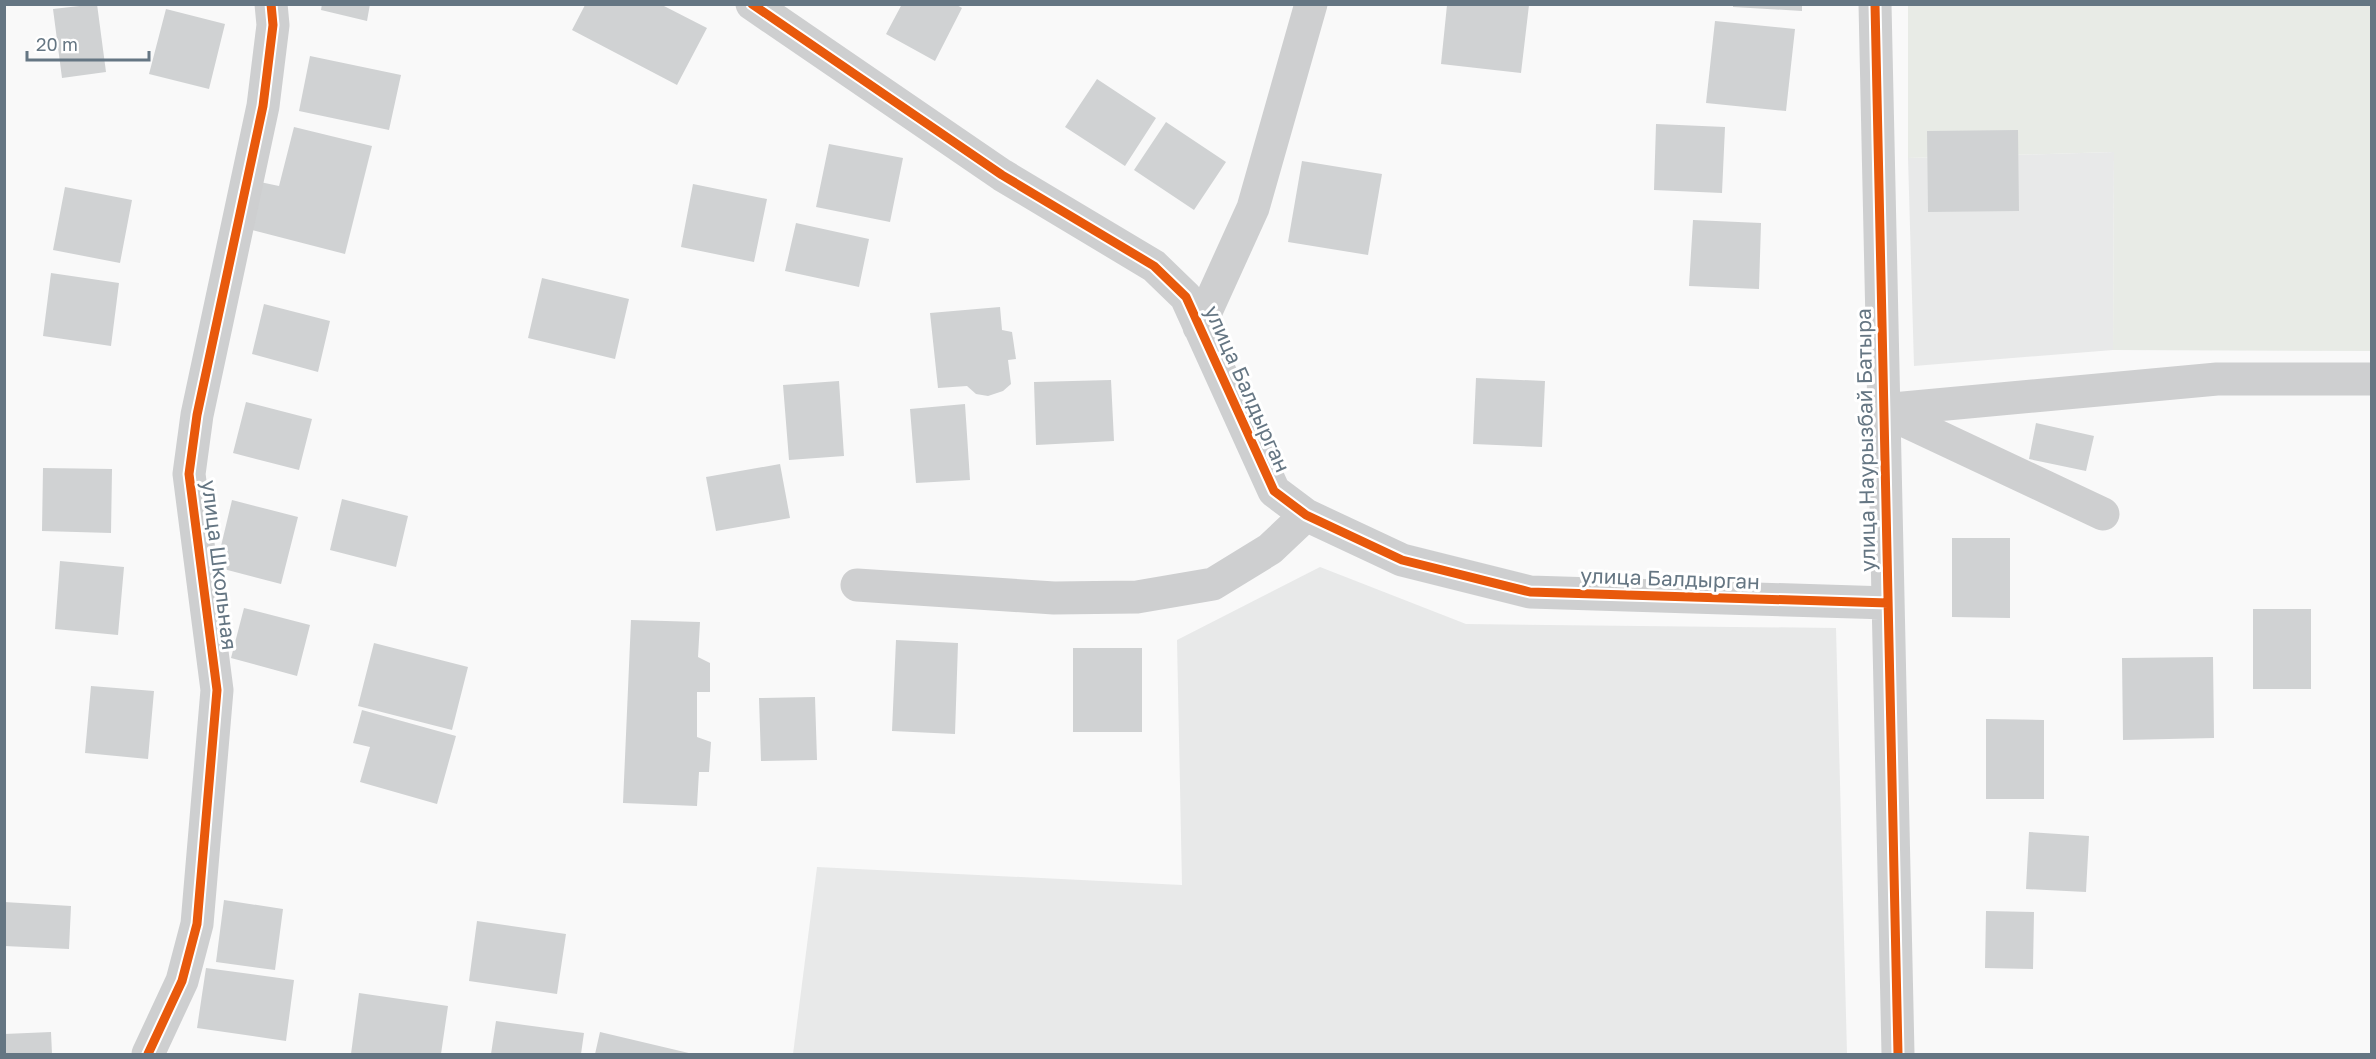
<svg xmlns="http://www.w3.org/2000/svg" width="2376" height="1059" font-family="'Golos Text',sans-serif">
<style>
.built{fill:#e8e9e9}
.green{fill:#e8ebe6}
.building{fill:#d0d2d3}
.lines{fill:none;stroke-linecap:round;stroke-linejoin:round}
.minor{stroke:#cecfd0;stroke-width:33}
.cycleway-casing{stroke:#fff;stroke-width:13}
.cycleway{stroke:#e8590c;stroke-width:9}
.labels{text-anchor:middle;stroke-width:6;stroke-linejoin:round;paint-order:stroke}
.street-label{font-size:21px;fill:#657683;stroke:#fff}
</style>
<rect width="100%" height="100%" fill="#f9f9f9"/>
<path class="built" d="M2114 152 2113 350 1914 366 1908 158Z
M1320 567 1466 624 1836 628 1847 1054H793L817 867 1182 885 1177 640Z"/>
<path class="green" d="M1908 5H2371V351L2113 350 2114 152 1908 158Z"/>
<path class="building" d="M97 4 106 72 62 78 53 9Z
M322 4H370L367 21 321 10Z
M902 4H955L962 8 935 61 886 34Z
M1733 4H1802V11L1733 7Z
M585 5H662L707 28 677 85 572 30Z
M1447 5H1529L1521 73 1441 64Z
M166 9 225 24 209 89 149 74Z
M1715 21 1795 29 1786 111 1706 103Z
M310 56 401 75 389 130 299 111Z
M1097 79 1156 118 1125 166 1065 127Z
M1166 122 1226 162 1194 210 1134 170Z
M1656 124 1725 127 1722 193 1654 190Z
M294 127 372 146 345 254 248 229 260 182 279 186Z
M2018 130 2019 211 1928 212 1927 131Z
M829 144 903 158 890 222 816 207Z
M1302 161 1382 174 1368 255 1288 242Z
M693 184 767 199 754 262 681 247Z
M65 187 132 200 120 263 53 250Z
M1693 220 1761 223 1759 289 1689 286Z
M796 223 869 239 859 287 785 271Z
M51 273 119 283 111 346 43 336Z
M542 278 629 299 615 359 528 338Z
M264 304 330 321 318 372 252 354Z
M1000 307 1002 330 1012 332 1016 359 1008 360 1011 384 1003 391 988 396 976 394 967 386 938 388 930 313Z
M1476 378 1545 381 1542 447 1473 444Z
M1111 380 1114 441 1036 445 1034 382Z
M839 381 844 456 789 460 783 385Z
M246 402 312 419 299 470 233 453Z
M965 404 970 480 916 483 910 409Z
M2036 423 2094 436 2086 471 2029 459Z
M780 464 790 518 716 531 706 477Z
M43 468 112 469 111 533 42 531Z
M342 499 408 516 396 567 330 550Z
M232 500 298 517 281 584 216 567Z
M1952 538H2010V618L1952 617Z
M60 561 124 567 118 635 55 629Z
M244 608 310 625 297 676 231 658Z
M2253 609H2311V689H2253Z
M631 620 700 622 698 657 710 663V692H697V737L711 742 709 772H699L697 806 623 803Z
M896 640 958 643 955 734 892 731Z
M374 643 468 667 452 730 358 706Z
M1073 648H1142V732H1073Z
M2213 657 2214 738 2123 740 2122 658Z
M91 686 154 691 148 759 85 753Z
M815 697 817 760 761 761 759 698Z
M362 710 456 736 437 804 360 782 370 747 353 743Z
M1986 719 2044 720V799H1986Z
M2029 832 2089 836 2086 892 2026 889Z
M224 900 283 909 275 970 216 962Z
M4 902 71 906 69 949 4 946Z
M1986 911 2034 912 2033 969 1985 968Z
M477 921 566 934 557 994 469 981Z
M206 968 294 980 286 1041 197 1028Z
M359 993 448 1006 441 1054H351Z
M496 1021 584 1033 581 1054H491Z
M51 1032 52 1054H4V1034Z
M600 1032 693 1054H595Z"/>
<g class="lines">
<path class="minor" d="M752 4 1002 175 1154 266 1186 297 1274 491 1306 515 1402 560 1530 592 1888 603
M1875 4 1898 1054
M1199 327 1253 208 1311 4
M1882 410 2217 379H2372
M1884 411 2103 514
M857 585 1054 598 1137 597 1213 584 1270 549 1306 515
M148 1054 182 981 197 924 217 690 189 474 197 415 263 106 273 25 271 4"/>
<defs>
<path id="cycleway" d="M752 4 1002 175 1154 266 1186 297 1274 491 1306 515 1402 560 1530 592 1888 603
M1875 4 1898 1054
M148 1054 182 981 197 924 217 690 189 474 197 415 263 106 273 25 271 4"/>
</defs>
<use href="#cycleway" class="cycleway-casing"/>
<use href="#cycleway" class="cycleway"/>
</g>
<g class="labels">
<g class="street-label">
<text transform="translate(1247 389) rotate(66)" y="7">улица Балдырган</text>
<text transform="translate(1866 440) rotate(-91)" y="7">улица Наурызбай Батыра</text>
<text transform="translate(219 565) rotate(83)" y="7">улица Школьная</text>
<text transform="translate(1670 579) rotate(2)" y="7">улица Балдырган</text>
</g>
</g>
<rect width="2376" height="1059" fill="none" stroke="#657683" stroke-width="12"/>
<path d="M27 51v9h122v-9" fill="none" stroke="#657683" stroke-width="3"/>
<text x="36" y="51" font-size="18" fill="#657683" stroke="#ffffff" stroke-width="4.5" paint-order="stroke">20 m</text>
</svg>
